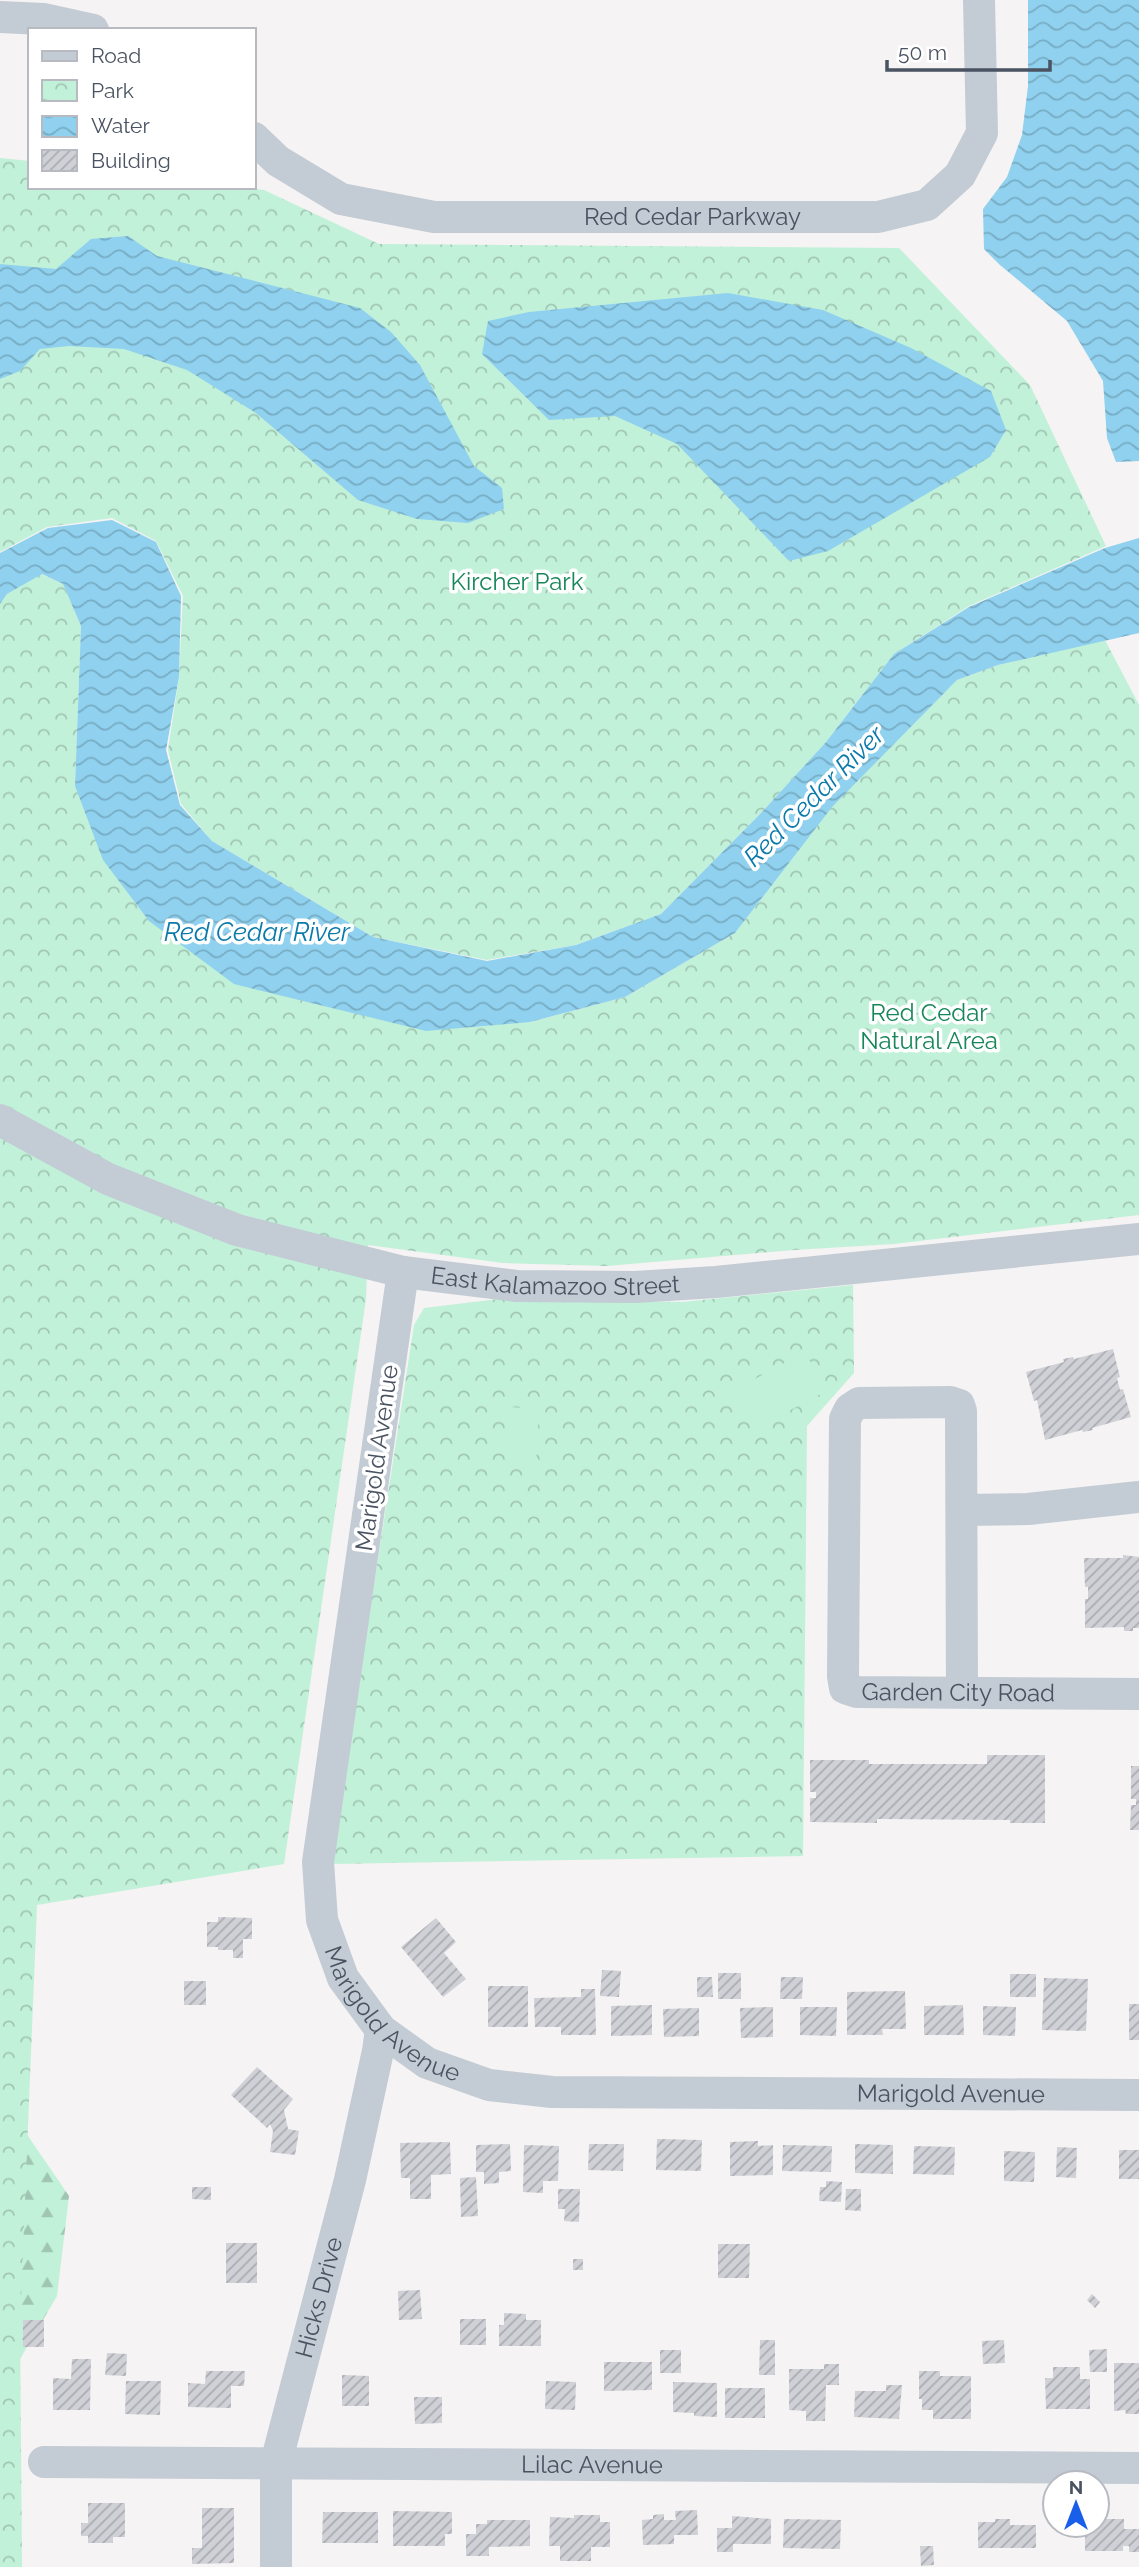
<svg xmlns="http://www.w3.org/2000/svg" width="1139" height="2567" font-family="Raleway,sans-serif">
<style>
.forest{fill:url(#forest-firs)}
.park{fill:url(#park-crowns)}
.garden{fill:#c2f1d9}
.water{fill:url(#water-waves)}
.building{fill:url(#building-hatch)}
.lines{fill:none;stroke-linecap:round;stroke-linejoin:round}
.minor{stroke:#c3cbd4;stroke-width:32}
.labels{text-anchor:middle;stroke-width:7;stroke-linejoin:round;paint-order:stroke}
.street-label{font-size:24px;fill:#4a5361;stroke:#fff}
.park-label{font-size:24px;fill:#178659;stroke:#fff}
.water-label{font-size:26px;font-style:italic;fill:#0a7aab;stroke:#fff}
</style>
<defs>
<pattern id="forest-firs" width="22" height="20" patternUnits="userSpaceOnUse" patternTransform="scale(1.75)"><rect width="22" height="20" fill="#c2f1d9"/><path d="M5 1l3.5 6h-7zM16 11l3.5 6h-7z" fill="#a0c6b3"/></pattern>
<pattern id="park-crowns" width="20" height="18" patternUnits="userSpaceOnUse" patternTransform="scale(1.75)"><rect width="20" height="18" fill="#c2f1d9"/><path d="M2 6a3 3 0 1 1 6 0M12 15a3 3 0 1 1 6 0" fill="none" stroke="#a0c6b3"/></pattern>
<pattern id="water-waves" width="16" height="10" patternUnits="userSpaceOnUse" patternTransform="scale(1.75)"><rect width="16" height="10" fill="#8fd1ee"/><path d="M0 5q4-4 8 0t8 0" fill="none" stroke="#77acc4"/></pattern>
<pattern id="building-hatch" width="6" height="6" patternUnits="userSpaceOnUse" patternTransform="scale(1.75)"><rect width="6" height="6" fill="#cfd1d7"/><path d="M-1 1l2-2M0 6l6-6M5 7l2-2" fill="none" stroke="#aaacb2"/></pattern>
</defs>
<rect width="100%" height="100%" fill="#f5f3f3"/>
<path class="forest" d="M9 2102 30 2139 69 2196 57 2296 6 2383 0 2385V2113Z"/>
<path class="park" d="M0 158 30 161V187H240L264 190 379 244 899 248 1030 385 1106 546 969 606 894 654 826 742 761 813 661 914 576 945 487 960 373 937 212 841 181 804 168 750 179 677 183 596 156 541 112 518 47 527 0 552Z
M41 574 63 584 81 626 75 786 530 1022 625 997 735 933 831 807 957 680 998 665 1105 640 1139 705V1215L894 1244 794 1250 607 1266 503 1263 368 1245 366 1299 284 1864 37 1905 20 2324 22 2567H0V604L7 594Z
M853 1285 854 1373 807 1426 803 1856 331 1864 414 1325 424 1308 498 1299 682 1302Z"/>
<path class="garden" d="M805 1352 826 1391 753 1430 732 1391Z
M508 1407 539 1409 536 1467 505 1466Z"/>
<path class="water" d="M1028 0H1139V461L1116 462 1107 438 1103 381 1067 321 1000 265 984 249 983 209 1007 177 1022 135 1028 86Z
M128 236 157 256 360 308 391 332 420 365 474 466 502 488 504 509 468 523 417 519 358 500 256 413 187 370 124 349 69 346 40 349 20 371 0 379V264L56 269 91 239Z
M728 293 823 310 911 348 991 391 1006 430 990 457 828 551 789 561 677 444 615 416 549 420 482 354 488 321 529 312Z
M112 520 156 542 181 596 179 677 166 750 180 805 212 841 373 937 487 961 576 945 661 914 761 813 826 742 894 654 969 607 1105 548 1139 538V633L998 665 957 680 832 807 735 933 625 997 530 1022 426 1031 234 984 149 921 103 860 75 786 81 626 63 584 42 574 7 594 0 604V553L48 528Z"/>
<path class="building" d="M1113 1349 1120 1377 1117 1378 1120 1390 1123 1389 1131 1417 1092 1428 1093 1430 1083 1432 1082 1430 1045 1440 1037 1400 1034 1401 1026 1372 1064 1362 1063 1359 1073 1357 1074 1359Z
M1123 1555 1139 1557V1628H1133V1631H1124V1627L1085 1628V1599H1088V1587H1085L1084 1558H1123Z
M987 1755H1045V1823H1010V1820L877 1819V1823L810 1822V1798H816V1792H810V1760H869V1764H987Z
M1131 1766H1139V1830H1130L1131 1805H1136V1799H1131Z
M218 1917 252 1918V1939H243V1958H233V1950H218V1947H207V1922H218Z
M436 1918 456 1942 444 1953 466 1979 443 1997 401 1947Z
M602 1970 621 1971 619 1997 600 1996Z
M718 1973H741V1999H718Z
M1010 1974H1036V1997H1010Z
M697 1977H712L713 1997H697Z
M781 1977H803L802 1999H780Z
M1044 1978 1088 1979 1086 2031 1042 2030Z
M184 1981H206V2005H184Z
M488 1986H528V2027H488Z
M581 1989H595L596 2035H561V2027H535L534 1998 581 1997Z
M905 1991 906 2029H882L883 2035H847V1992Z
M1129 2004H1139V2040H1129Z
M652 2005V2035L611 2036V2006Z
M963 2005 964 2035H924V2006Z
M983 2006 1016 2007 1015 2036 983 2035Z
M773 2007V2037L741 2038 740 2008Z
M800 2007H837L836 2036 800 2035Z
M699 2008V2036L664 2037 663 2009Z
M257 2067 293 2099 284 2110 288 2129 299 2131 295 2155 270 2152 273 2131 270 2124 267 2128 231 2095Z
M657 2139 702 2140 701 2171 656 2170Z
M758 2141V2146L773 2145V2175L730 2176V2142Z
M450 2142 451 2174 431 2175V2199H410V2178H401L400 2143Z
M510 2144 511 2171 499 2172V2183L484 2184V2172H476V2145Z
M589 2144H624L623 2171 588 2170Z
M855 2144 893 2145V2174L855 2173Z
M524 2145 559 2146 558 2181H543V2193L523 2192Z
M783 2145 832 2146 831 2172 782 2171Z
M914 2146 955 2147 954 2175 913 2174Z
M1057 2147 1077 2148 1076 2178 1056 2177Z
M1119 2150H1139V2179H1119Z
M1004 2151 1035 2152 1034 2182 1004 2181Z
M476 2177 478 2216 461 2217 460 2178Z
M826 2181 842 2182 841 2202 819 2201 820 2187H826Z
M192 2187H211V2200L192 2199Z
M558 2189H580L579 2222 564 2221 565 2209H558Z
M846 2189H861V2211L845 2210Z
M226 2243H257V2283H226Z
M718 2244H750L749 2278H718Z
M573 2259H583V2270H573Z
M420 2290 422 2319 399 2320 398 2291Z
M1092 2294 1100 2302 1095 2308 1087 2300Z
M504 2313 526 2314V2320H541V2346H499V2325H504Z
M460 2319H486V2345H460Z
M23 2320H44V2347H23Z
M760 2340H775V2375H759Z
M1004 2340 1005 2363 983 2364 982 2341Z
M1107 2349V2372H1090L1089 2350Z
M660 2350H681V2373H660Z
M107 2353 127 2354 126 2376 105 2375Z
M72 2359H91L90 2410H53V2378L71 2379Z
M604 2362H652V2390L604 2391Z
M1114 2363H1139V2414H1126L1125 2410 1114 2411Z
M824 2364H839V2385H826L825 2421H806V2411L789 2410V2369H824Z
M1053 2367H1080V2379H1090V2409H1046L1045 2378H1053Z
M206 2371H245L244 2386H231V2408L188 2407V2383L205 2384Z
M919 2371H940V2376H971V2419H933V2410H922V2399H919Z
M342 2375 369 2376V2406H342Z
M126 2381H161L160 2415 125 2414Z
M546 2381 576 2382 575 2410 545 2409Z
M673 2382 717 2383V2417L694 2416V2413L673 2412Z
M886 2385H902L899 2419 854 2417 855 2391H886Z
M725 2388H765V2418H725Z
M414 2397H442V2423L415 2424Z
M88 2503H125V2537H113V2543H88V2536H81V2523H88Z
M202 2508H234V2563L192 2564V2548H202Z
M697 2510 698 2535H674V2544L643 2545 642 2520 653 2519V2515L664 2514V2520H676L675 2511Z
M393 2511 452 2512V2534H445V2546H393Z
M323 2512H378V2543H322Z
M574 2515H600V2522H610V2547H591V2561H560V2546H549L550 2517 574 2518Z
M732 2516 771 2519V2544H733V2552H717V2528H732Z
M784 2519 841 2520 840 2549 783 2548Z
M995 2519H1010V2525H1036V2548H978V2522H995Z
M1097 2519H1124V2529H1139V2552H1129V2546H1123V2551H1085V2525H1097Z
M487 2520H530V2546L489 2547V2556H466V2534H476V2524H487Z
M920 2546H933L934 2565 921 2566Z"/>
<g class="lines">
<g class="minor">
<path d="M0 17 43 19 93 30"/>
<path id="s1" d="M254 138 278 161 341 199 434 217H878L927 205 960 175 982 133 979 0"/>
<path id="s2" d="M0 1120 108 1179 237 1230 403 1272 517 1286 635 1287 716 1282 1139 1239"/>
<path id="s3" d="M403 1272 318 1862 322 1920 343 1978 381 2030 427 2063 489 2085 552 2092 1139 2095"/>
<path d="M962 1510 1028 1509 1139 1497"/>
<path id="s4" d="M962 1692 961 1411 959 1405 950 1402 859 1403 850 1409 845 1419 843 1676 845 1688 857 1692 1139 1694"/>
<path id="s5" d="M44 2462 1139 2468"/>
<path id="s6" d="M276 2567V2463L350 2180 378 2051 381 2030"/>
</g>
</g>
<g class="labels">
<g class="street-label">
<text dy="8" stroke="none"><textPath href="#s1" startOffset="460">Red Cedar Parkway</textPath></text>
<text dy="8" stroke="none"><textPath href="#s2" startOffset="586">East Kalamazoo Street</textPath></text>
<text transform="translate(377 1458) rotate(-82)" y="8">Marigold Avenue</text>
<text dy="8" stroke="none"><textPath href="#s4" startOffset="793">Garden City Road</textPath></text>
<text dy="8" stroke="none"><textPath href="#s3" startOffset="777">Marigold Avenue</textPath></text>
<text dy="8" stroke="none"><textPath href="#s3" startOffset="1365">Marigold Avenue</textPath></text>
<text dy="8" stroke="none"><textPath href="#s6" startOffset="275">Hicks Drive</textPath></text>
<text dy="8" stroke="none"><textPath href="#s5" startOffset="548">Lilac Avenue</textPath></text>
</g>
<g class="park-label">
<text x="517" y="590">Kircher Park</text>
<text x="929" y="1021">Red Cedar<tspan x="929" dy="28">Natural Area</tspan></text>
</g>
<g class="water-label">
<text transform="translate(814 796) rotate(-45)" y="9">Red Cedar River</text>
<text x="257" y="941">Red Cedar River</text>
</g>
</g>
<rect x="28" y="28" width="228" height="161" fill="#ffffff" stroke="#b7bac0" stroke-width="2"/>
<rect x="42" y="51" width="35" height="10" fill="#c3cbd4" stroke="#b7bac0" stroke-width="2"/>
<text x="91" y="63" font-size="21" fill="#4a5361">Road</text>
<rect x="42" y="80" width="35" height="21" fill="url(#park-crowns)" stroke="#b7bac0" stroke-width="2"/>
<text x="91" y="98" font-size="21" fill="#4a5361">Park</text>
<rect x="42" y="116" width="35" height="21" fill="url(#water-waves)" stroke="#b7bac0" stroke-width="2"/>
<text x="91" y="133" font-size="21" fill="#4a5361">Water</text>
<rect x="42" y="150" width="35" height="21" fill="url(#building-hatch)" stroke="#b7bac0" stroke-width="2"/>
<text x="91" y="168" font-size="21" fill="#4a5361">Building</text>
<g transform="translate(1076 2504)"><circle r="33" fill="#ffffff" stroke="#b7bac0" stroke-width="2"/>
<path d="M0-5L12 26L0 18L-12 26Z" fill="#195fe9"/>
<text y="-10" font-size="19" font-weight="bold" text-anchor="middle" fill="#4a5361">N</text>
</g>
<path d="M887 60v10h163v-10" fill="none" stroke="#4a5361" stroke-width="3.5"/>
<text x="898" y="60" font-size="21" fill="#4a5361" stroke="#ffffff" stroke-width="5" paint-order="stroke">50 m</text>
</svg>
